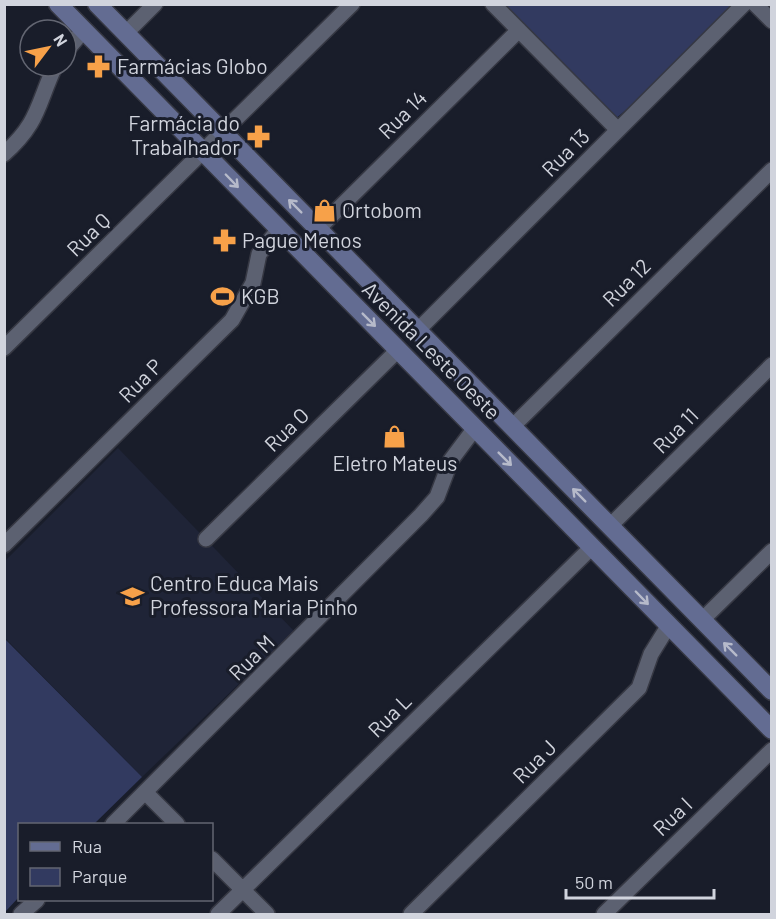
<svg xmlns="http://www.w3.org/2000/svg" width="776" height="919" font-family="Barlow,sans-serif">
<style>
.built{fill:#1f2437}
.green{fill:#323a60}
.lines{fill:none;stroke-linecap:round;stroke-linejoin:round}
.minor-casing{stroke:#363843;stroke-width:18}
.secondary-casing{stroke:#363843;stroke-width:21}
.minor{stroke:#5c6171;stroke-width:15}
.secondary{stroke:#636c92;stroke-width:18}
.oneway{stroke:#b6baca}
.labels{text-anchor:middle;stroke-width:6;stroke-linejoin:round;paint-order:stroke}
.poi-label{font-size:21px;fill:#d1d4dd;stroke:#191d2a;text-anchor:start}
.street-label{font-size:21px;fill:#d1d4dd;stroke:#191d2a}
</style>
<rect width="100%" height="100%" fill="#191d2a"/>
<path class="built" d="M118 448 294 631 142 777 5 638V561Z"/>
<path class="green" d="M505 5H734L640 98 614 120Z
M4 638 142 777 94 824H20L19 897 6 911Z"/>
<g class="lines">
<defs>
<path id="minor" d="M493 4 618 130
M755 4 772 21
M125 34 155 4
M66 51 84 30
M4 154C39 123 37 105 55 66
M318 229 519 30
M417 331 744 4
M4 348 352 4
M512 427 772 170
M610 526 772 365
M206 539 398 350
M4 545 232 320 253 283 259 254 279 229
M702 620 772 551
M146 793 177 824
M113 824 421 515 437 497 451 460 475 428
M212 859 267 914
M21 914 37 900
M218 914 592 547
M411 914 639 688 651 654 669 625
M604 914 772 750"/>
<path id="secondary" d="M58 4 772 730
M97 4 772 691"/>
</defs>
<use href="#minor" class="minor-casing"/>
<use href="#secondary" class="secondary-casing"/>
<use href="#minor" class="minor"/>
<use href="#secondary" class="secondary"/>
</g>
<defs><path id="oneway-shaft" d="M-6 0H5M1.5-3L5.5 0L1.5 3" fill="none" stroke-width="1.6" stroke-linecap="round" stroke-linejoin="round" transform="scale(1.5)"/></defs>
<g class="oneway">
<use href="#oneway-shaft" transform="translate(232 181) rotate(46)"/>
<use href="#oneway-shaft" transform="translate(295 206) rotate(-135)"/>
<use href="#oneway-shaft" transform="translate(369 320) rotate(45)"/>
<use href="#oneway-shaft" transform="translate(505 459) rotate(45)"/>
<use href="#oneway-shaft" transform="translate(579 495) rotate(-135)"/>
<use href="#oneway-shaft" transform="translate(642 598) rotate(46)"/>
<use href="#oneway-shaft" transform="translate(730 649) rotate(-135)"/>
</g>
<defs>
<symbol id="pharmacy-bare" viewBox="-9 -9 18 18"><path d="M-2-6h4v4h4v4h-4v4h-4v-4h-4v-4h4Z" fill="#f7a149" stroke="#191d2a" stroke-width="2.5" paint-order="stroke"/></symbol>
<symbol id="shop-bare" viewBox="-9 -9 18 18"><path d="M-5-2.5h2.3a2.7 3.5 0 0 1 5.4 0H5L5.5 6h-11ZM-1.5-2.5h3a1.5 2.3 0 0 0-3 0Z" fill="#f7a149" stroke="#191d2a" stroke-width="2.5" paint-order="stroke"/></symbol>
<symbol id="stadium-bare" viewBox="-9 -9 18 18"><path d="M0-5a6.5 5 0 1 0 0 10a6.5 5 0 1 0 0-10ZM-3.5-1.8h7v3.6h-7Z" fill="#f7a149" stroke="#191d2a" stroke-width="2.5" paint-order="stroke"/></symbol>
<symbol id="school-bare" viewBox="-9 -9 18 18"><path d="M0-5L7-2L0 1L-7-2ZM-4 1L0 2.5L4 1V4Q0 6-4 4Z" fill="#f7a149" stroke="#191d2a" stroke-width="2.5" paint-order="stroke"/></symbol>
</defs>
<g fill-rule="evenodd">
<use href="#pharmacy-bare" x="82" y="50" width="33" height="33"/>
<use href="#pharmacy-bare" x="242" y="120" width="33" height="33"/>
<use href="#shop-bare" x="308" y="194" width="33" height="33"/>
<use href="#pharmacy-bare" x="208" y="224" width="33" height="33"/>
<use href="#stadium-bare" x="206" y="280" width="33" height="33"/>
<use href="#shop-bare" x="378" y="420" width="33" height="33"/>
<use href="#school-bare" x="116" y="580" width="33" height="33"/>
</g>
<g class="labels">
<g class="poi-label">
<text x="117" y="74">Farmácias Globo</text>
<text x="240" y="131" text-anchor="end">Farmácia do<tspan x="240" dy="24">Trabalhador</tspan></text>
<text x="342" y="218">Ortobom</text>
<text x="242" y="248">Pague Menos</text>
<text x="241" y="304">KGB</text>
<text x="395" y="471" text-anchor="middle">Eletro Mateus</text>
<text x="150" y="591">Centro Educa Mais<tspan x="150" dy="24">Professora Maria Pinho</tspan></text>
</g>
<g class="street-label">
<text transform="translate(403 115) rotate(-45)" y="7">Rua 14</text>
<text transform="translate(566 153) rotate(-45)" y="7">Rua 13</text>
<text transform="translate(89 235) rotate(-45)" y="7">Rua Q</text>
<text transform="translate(627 283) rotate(-45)" y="7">Rua 12</text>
<text transform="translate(431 351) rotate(45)" y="7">Avenida Leste Oeste</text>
<text transform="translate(141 381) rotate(-45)" y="7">Rua P</text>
<text transform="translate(287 430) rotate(-44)" y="7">Rua O</text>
<text transform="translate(676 431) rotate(-45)" y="7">Rua 11</text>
<text transform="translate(252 658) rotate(-45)" y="7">Rua M</text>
<text transform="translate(390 716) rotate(-45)" y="7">Rua L</text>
<text transform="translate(535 762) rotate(-45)" y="7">Rua J</text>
<text transform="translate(673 817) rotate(-44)" y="7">Rua I</text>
</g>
</g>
<rect width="776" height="919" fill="none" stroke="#d1d4dd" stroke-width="12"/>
<rect x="18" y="823" width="195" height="78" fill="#191d2a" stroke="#636672" stroke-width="1.5"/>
<rect x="30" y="842" width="30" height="9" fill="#636c92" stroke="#636672" stroke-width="1.5"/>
<text x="72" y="853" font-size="18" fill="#d1d4dd">Rua</text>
<rect x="30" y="868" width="30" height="18" fill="#323a60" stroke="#636672" stroke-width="1.5"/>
<text x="72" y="883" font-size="18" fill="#d1d4dd">Parque</text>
<g transform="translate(48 48) rotate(58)"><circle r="28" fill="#191d2a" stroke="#636672" stroke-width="1.5"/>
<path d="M0-4.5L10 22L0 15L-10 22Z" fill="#f7a149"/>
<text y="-9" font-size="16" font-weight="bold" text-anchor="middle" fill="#d1d4dd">N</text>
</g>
<path d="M566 889v9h148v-9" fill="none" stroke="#d1d4dd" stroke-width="3"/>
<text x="575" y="889" font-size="18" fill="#d1d4dd" stroke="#191d2a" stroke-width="4.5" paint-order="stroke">50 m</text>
</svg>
